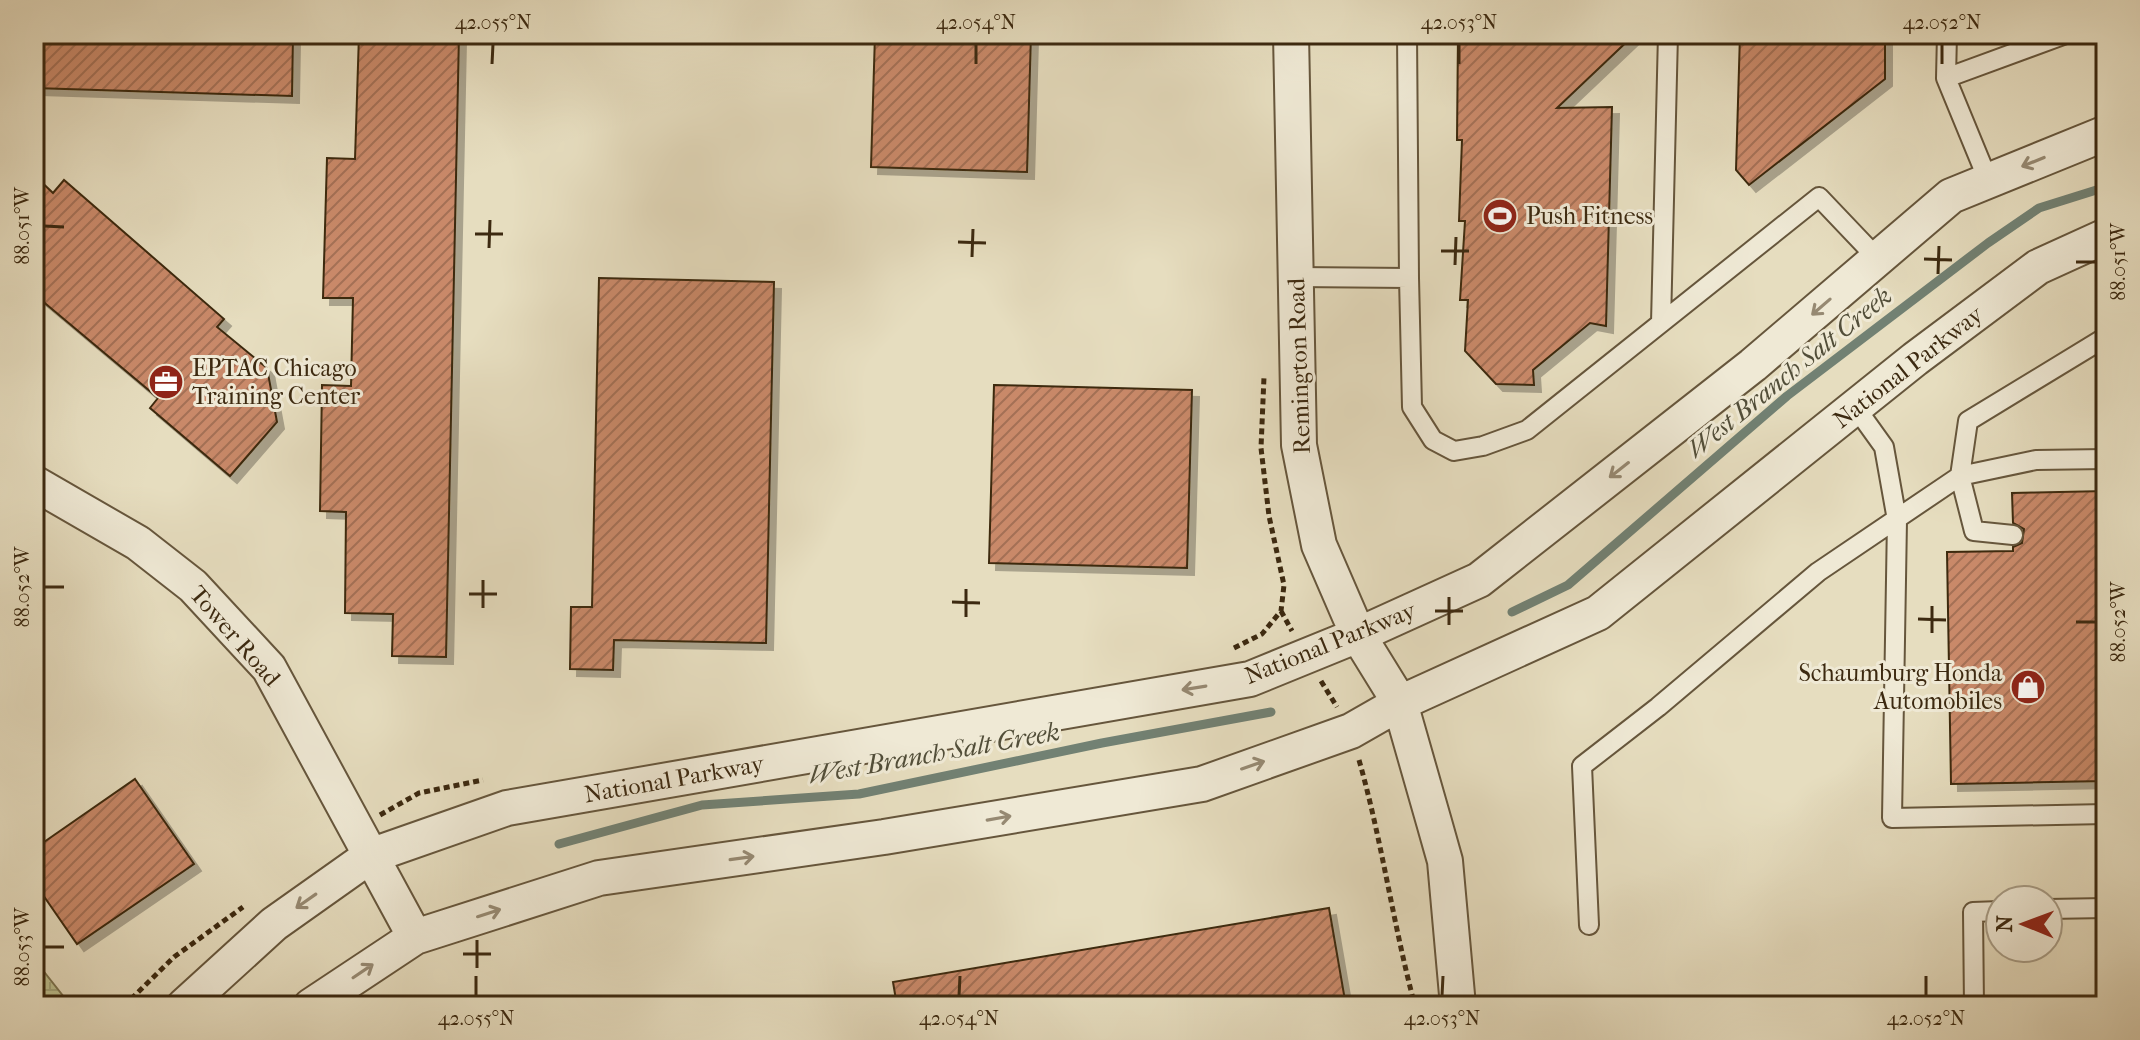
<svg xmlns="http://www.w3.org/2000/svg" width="2140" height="1040" font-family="'IM FELL French Canon',serif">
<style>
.wetland{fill:url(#wetland-marsh);stroke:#7c744f;stroke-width:2}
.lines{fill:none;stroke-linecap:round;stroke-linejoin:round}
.stream{stroke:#728173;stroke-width:9}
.building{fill:url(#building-hatch);stroke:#3c2910;stroke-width:2;filter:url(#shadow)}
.service-casing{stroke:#66563c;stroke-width:22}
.minor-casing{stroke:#66563c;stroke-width:38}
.path{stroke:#3c2910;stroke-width:5;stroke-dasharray:6 4;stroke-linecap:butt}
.service{stroke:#efe9d5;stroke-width:18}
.minor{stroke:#efe9d5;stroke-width:34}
.oneway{stroke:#968972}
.ticks{fill:none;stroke:#3c2910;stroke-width:3}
.labels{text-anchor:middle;stroke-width:6;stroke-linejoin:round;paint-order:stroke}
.poi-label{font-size:24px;fill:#3c2910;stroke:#efe9d5;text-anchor:start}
.street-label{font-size:24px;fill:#3c2910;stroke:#efe9d5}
.water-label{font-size:26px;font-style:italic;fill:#524e39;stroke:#efe9d5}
.neatline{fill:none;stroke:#3c2910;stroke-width:3}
.ticks-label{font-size:20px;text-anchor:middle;fill:#3c2910}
</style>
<defs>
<pattern id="wetland-marsh" width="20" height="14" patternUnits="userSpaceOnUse" patternTransform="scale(2)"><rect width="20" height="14" fill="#bcbf8e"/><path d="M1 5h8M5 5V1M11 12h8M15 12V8" fill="none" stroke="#a2a479"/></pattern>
<pattern id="building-hatch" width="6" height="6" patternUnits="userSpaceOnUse" patternTransform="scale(2)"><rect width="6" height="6" fill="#c98969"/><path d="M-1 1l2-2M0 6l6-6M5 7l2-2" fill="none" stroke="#a47055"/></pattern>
<filter id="shadow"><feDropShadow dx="7" dy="7" stdDeviation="0" flood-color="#0004"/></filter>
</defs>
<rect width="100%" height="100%" fill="#e6ddbf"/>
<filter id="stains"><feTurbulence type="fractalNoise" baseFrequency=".0025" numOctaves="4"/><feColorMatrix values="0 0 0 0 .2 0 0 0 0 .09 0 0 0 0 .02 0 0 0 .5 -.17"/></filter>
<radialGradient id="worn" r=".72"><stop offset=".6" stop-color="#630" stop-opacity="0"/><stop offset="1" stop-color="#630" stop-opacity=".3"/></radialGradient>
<path class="wetland" d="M34 959 71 1006H34Z"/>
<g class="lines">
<path class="stream" d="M1512 612 1568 585 1787 396 1988 243 2039 208 2106 187
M559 844 702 805 859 794 1102 743 1271 712"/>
</g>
<path class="building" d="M35 34H293L292 96 34 88Z
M359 34H459L446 657 392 656 393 614 345 613 346 512 320 511 322 385 351 386 353 298H323L327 158 355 159Z
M875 34H1031L1027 172 871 167Z
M1458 34H1635L1557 108 1612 107 1606 326 1590 323 1533 370 1534 385 1496 384 1465 351 1468 300H1460L1465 221H1459L1462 140H1457Z
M1740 34H1885V79L1749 185 1736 170Z
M34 175 53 193 64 180 224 319 217 327 267 368 277 422 230 476 150 408 158 398 34 294Z
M599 278 774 282 766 643 614 640 613 670 570 669 571 607H592Z
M994 385 1192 390 1187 568 989 563Z
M2106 491V781L1951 784 1947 552 2013 551V547L2022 543 2024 529 2013 523 2012 493Z
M135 779 194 864 77 944 34 882V849Z
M1329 908 1346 1006H897L893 982Z"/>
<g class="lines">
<defs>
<path id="service" d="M1407 34 1409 278
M1947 34 1946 78 1988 180
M1946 78 2066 34
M1296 277 1409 278 1412 407 1433 440 1454 451 1483 446 1527 430 1819 197 1878 259
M1661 323 1668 34
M1856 408 1884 447 1897 520 1892 818 2106 814
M2013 535 1974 531 1960 476 1968 421 2106 337
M2048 909 2106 908
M1589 925 1582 766 1658 707 1818 572 1960 476 2036 460 2106 459
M1974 1006 1973 912 2000 911"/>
<path id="minor" d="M1291 34 1299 445 1319 545 1358 635 1400 703 1434 822 1445 861 1458 1006
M34 483 138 543 193 586 269 668 415 937
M184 1006 274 924 370 856 507 808 1250 679 1358 635 1479 580 1753 365 1951 196 2106 133
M311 1006 415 937 599 878 884 837 1202 784 1351 731 1400 703 1598 613 1915 359 2038 267 2106 236"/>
</defs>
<use href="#service" class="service-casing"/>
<use href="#minor" class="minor-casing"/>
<path class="path" d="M1281 611 1292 631
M1234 648 1262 634 1281 611 1284 585 1269 516 1261 448 1264 377
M1321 681 1337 707
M1359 760C1382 841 1393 924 1415 1006
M380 815 419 793 483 780
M124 1006 174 957 243 907"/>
<use href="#service" class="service"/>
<use href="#minor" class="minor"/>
</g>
<defs><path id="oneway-shaft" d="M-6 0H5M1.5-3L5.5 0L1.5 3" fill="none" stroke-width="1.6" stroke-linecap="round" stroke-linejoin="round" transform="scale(2)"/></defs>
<g class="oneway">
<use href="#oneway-shaft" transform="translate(2033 162) rotate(158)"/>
<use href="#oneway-shaft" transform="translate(1821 307) rotate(139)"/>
<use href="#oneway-shaft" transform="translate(1619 470) rotate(142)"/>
<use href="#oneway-shaft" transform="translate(1194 688) rotate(171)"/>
<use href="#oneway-shaft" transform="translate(1253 765) rotate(-19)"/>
<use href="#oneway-shaft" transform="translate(999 818) rotate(-10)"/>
<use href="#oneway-shaft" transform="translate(742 858) rotate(-8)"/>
<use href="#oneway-shaft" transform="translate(306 901) rotate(145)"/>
<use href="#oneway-shaft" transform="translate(489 913) rotate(-18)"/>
<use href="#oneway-shaft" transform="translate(363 971) rotate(-34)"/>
</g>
<path class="ticks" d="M492 64 493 44M976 64V44M1459 64V44M1942 64V44M44 226 64 227M475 234H503M958 242 986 243M489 248 490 220M1441 251H1469M972 257 973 229M1924 259 1952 260M2076 262H2096M1455 265 1456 237M1938 274 1939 246M44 587H64M469 594H497M952 602 980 603M483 608V580M1435 611H1463M966 617V589M1918 619 1946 620M2076 622H2096M1449 625V597M1932 633V606M44 947H64M463 954H491M477 968V940M476 996V976M959 996 960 976M1442 996 1443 976M1926 996V976"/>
<defs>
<symbol id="stadium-disc" viewBox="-11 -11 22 22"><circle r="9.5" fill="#8f2418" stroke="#efe9d5"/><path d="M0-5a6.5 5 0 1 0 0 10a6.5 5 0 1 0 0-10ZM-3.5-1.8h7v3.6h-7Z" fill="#fff"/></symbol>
<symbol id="office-disc" viewBox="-11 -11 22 22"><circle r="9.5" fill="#8f2418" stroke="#efe9d5"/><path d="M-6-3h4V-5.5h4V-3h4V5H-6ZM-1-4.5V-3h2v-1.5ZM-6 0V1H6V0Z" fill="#fff"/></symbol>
<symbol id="shop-disc" viewBox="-11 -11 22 22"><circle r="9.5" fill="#8f2418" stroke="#efe9d5"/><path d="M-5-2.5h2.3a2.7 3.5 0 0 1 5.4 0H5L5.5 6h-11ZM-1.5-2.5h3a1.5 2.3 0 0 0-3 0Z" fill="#fff"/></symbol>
</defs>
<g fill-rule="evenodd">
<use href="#stadium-disc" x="1480" y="196" width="40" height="40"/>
<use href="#office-disc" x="146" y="362" width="40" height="40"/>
<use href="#shop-disc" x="2008" y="667" width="40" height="40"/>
</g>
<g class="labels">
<g class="poi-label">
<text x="1526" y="224">Push Fitness</text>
<text x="192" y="376">EPTAC Chicago<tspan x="192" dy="28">Training Center</tspan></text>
<text x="2002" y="681" text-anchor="end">Schaumburg Honda<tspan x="2002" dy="28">Automobiles</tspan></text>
</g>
<g class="street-label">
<text transform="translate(1299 366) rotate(-92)" y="8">Remington Road</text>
<text transform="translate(1908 367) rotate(-38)" y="8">National Parkway</text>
<text transform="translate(235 636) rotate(49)" y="8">Tower Road</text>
<text transform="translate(1330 643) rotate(-22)" y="8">National Parkway</text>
<text transform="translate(674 779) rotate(-10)" y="8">National Parkway</text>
</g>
<g class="water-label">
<text transform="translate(1789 372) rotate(-39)" y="9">West Branch Salt Creek</text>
<text transform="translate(934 753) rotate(-10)" y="9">West Branch Salt Creek</text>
</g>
</g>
<rect width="2140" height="1040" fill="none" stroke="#e6ddbf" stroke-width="88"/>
<g transform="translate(2024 924) rotate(271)"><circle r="38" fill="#efe9d5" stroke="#a79c86" stroke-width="2"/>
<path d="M0-6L14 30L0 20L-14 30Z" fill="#8f2418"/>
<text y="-12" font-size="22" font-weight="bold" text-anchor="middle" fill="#3c2910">N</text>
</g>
<rect x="44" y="44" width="2052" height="952" class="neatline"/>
<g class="ticks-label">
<text x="493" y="29">42.055°N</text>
<text x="976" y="29">42.054°N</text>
<text x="1459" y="29">42.053°N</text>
<text x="1942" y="29">42.052°N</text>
<text transform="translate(22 226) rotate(-90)" y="7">88.051°W</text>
<text transform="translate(2118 262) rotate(-90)" y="7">88.051°W</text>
<text transform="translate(22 587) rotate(-90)" y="7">88.052°W</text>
<text transform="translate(2118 622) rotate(-90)" y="7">88.052°W</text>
<text transform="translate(22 947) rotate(-90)" y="7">88.053°W</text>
<text x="476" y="1025">42.055°N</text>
<text x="959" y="1025">42.054°N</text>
<text x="1442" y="1025">42.053°N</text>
<text x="1926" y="1025">42.052°N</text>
</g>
<rect width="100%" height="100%" filter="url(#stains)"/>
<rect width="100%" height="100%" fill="url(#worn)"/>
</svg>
